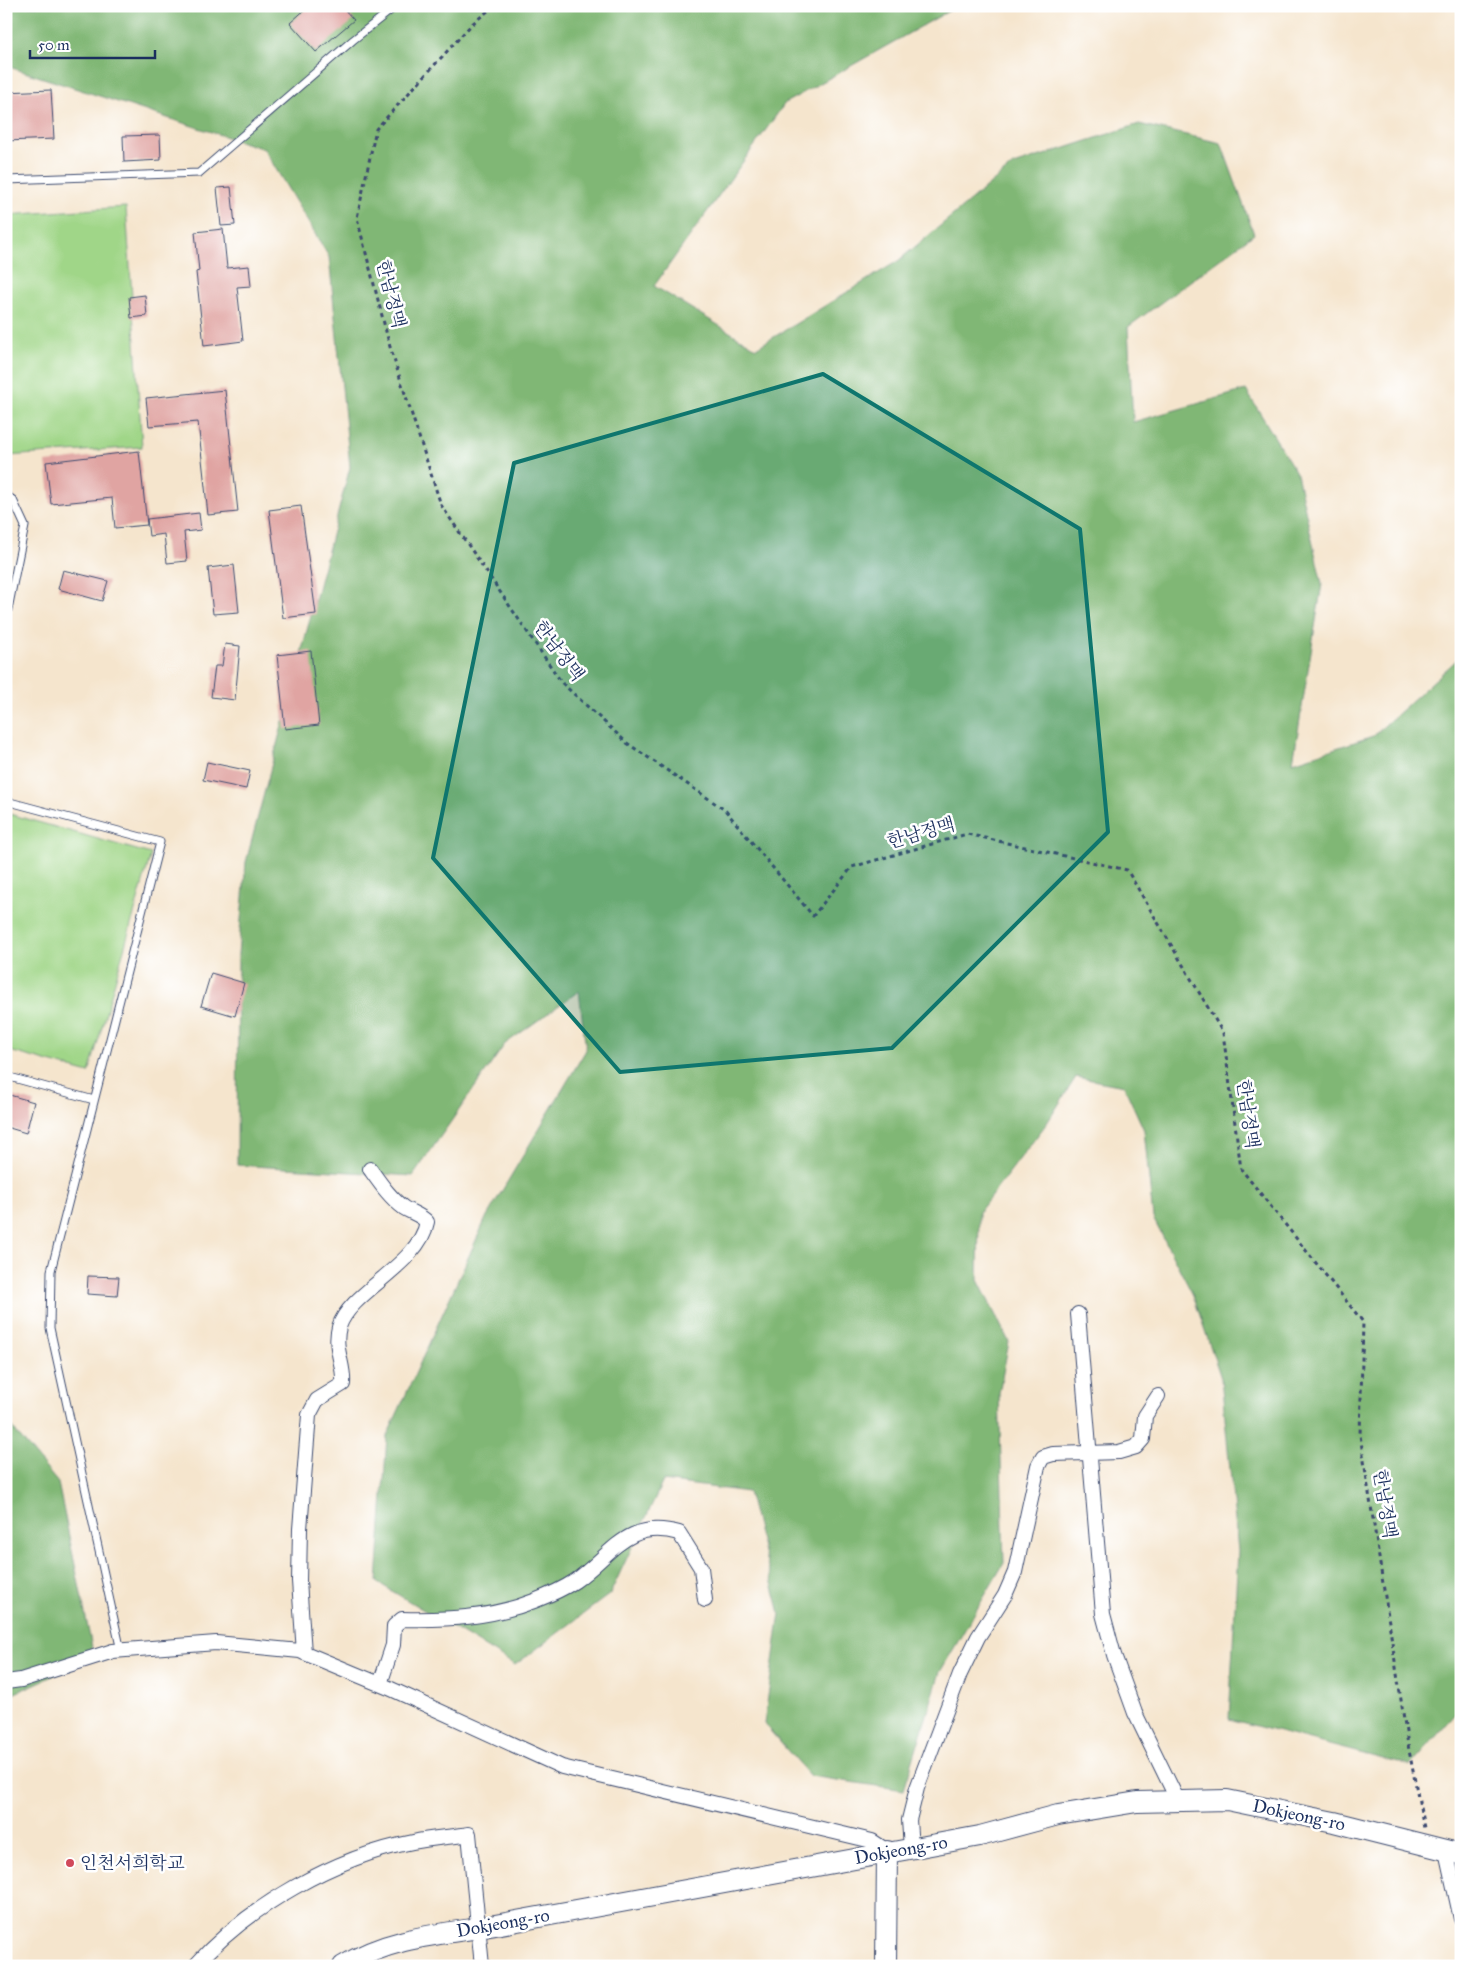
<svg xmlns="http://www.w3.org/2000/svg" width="1467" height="1972" font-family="'IM FELL Great Primer','Noto Serif KR',serif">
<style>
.green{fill:#a0d688;stroke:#5e8273}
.forest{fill:#80b774;stroke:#4e7369}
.building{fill:#e0a4a2}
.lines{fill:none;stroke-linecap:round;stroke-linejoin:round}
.lane-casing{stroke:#3c4a6f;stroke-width:9}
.street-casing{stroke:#3c4a6f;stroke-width:16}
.secondary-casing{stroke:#3c4a6f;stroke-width:22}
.path{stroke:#3c4a6f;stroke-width:3;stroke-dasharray:4 4;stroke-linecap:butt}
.lane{stroke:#fff;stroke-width:7}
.street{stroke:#fff;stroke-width:14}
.secondary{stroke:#fff;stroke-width:20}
.marked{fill:#0f766e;fill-opacity:0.2;stroke:#0f766e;stroke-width:4;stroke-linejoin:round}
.poi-dot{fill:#d1495b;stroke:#fff;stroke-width:2}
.labels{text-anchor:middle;stroke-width:5;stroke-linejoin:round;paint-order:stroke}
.street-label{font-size:18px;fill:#1b2f5e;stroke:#fff}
.poi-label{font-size:18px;fill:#1b2f5e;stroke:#fff;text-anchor:start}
</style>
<rect width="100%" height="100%" fill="#fff"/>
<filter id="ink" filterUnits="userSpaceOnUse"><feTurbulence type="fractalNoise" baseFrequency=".02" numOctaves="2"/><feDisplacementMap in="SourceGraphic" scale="10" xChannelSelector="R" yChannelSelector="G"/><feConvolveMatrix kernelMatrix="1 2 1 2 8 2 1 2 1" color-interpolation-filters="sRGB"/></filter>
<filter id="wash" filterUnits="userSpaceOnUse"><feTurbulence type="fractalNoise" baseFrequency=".0096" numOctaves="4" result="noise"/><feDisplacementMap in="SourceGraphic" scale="20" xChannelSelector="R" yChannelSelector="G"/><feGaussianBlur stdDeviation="1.12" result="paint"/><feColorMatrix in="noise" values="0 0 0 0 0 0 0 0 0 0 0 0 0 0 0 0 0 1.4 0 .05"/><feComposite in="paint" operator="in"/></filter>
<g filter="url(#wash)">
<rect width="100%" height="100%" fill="#f5e5cd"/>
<path class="green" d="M126 207 142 447 6 456V215Z
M6 813 151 854 89 1073 6 1050Z"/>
<path class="forest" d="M6 6H953L954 8 785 103 654 286 756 348 898 261 1013 165 1139 124 1221 143 1254 234 1128 327 1133 422 1246 390 1297 474 1322 584 1293 762 1373 736 1461 656V1708L1410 1766 1229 1719 1238 1551 1221 1378 1193 1295 1153 1218 1144 1130 1124 1086 1076 1077 1047 1123 979 1212 978 1280 1009 1342 999 1393 1004 1563 940 1672 904 1790 810 1776 764 1724 780 1613 748 1492 663 1481 610 1594 515 1665 377 1582 387 1436 487 1216 586 1050 579 991 505 1044 413 1176 237 1165 238 954 246 862 350 467 329 257 264 149 6 66Z
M6 1420 58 1483 94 1657 13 1694 6 1692Z"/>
<g id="blocks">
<path class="building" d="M309 6H341L354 20 316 52 290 23Z
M51 90 54 139 6 141V92Z
M160 135 161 160 124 162 123 136Z
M231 187 235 225 221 226 217 188Z
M223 229 227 268 249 266 251 286 237 287 243 341 204 346 196 272 199 271 195 232Z
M145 295 147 316 131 318 129 297Z
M225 390 238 512 208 515 198 422 149 426 146 398Z
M139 451 147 525 115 528 112 498 51 504 46 462Z
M301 506 316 614 283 618 269 510Z
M199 513 201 530 184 532 187 561 167 563 164 534 149 536 147 519Z
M234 565 239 612 213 614 208 568Z
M63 570 108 581 102 601 58 589Z
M225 644 240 646 235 700 211 697 215 666H222Z
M311 651 319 725 285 729 277 655Z
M207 762 250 771 246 789 203 780Z
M211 973 244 983 235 1016 201 1006Z
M6 1094 34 1102 26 1133 6 1127Z
M88 1276 119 1277 117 1296 87 1294Z"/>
</g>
</g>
<g filter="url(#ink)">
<use href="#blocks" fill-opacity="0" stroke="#3c4a6f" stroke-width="1"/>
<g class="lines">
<defs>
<path id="lane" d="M6 180 199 173 353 40 396 6
M6 495 13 500 25 526 6 619
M6 801 160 842 51 1271 50 1328 121 1651
M6 1076 94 1100"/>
<path id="street" d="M1078 1314 1103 1614 1114 1655 1135 1713 1178 1801
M304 1653 299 1581 300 1529 309 1415 317 1400 343 1384C345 1365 333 1349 339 1327 350 1291 419 1265 427 1222 421 1215 412 1213 404 1208 390 1198 380 1183 370 1169
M6 1682 21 1680 113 1651 216 1643 300 1651 389 1688 562 1767 872 1841 887 1851
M380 1684 393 1645 394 1626 402 1619C447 1620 491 1618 534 1601 547 1596 563 1589 575 1581 611 1556 627 1518 679 1533L701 1568 705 1600
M911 1848 909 1820 917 1788 960 1674 978 1637 1005 1595 1015 1572 1038 1466 1043 1457 1053 1454 1119 1452 1136 1447 1143 1439 1145 1416 1158 1396
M1446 1851 1461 1919
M195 1966C248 1906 335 1857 413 1842 432 1838 451 1837 469 1834L482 1966"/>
<path id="secondary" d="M343 1966C385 1940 431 1935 479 1928L980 1836 1058 1815 1137 1802 1227 1800 1334 1822 1461 1854
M886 1966 887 1851"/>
</defs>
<use href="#lane" class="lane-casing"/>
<use href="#street" class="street-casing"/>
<use href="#secondary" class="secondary-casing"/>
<path class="path" d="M494 6 472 24 376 129 357 218 390 347 441 505 562 683 627 743 725 810 813 916 852 867 967 834 1127 870 1223 1033 1241 1169 1363 1322 1360 1435 1408 1745 1424 1828"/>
<use href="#lane" class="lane"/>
<use href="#street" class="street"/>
<use href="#secondary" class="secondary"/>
</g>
</g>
<path class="marked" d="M823 374 1080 529 1108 832 892 1048 620 1072 433 858 514 463Z"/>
<circle class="poi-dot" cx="70" cy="1863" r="5"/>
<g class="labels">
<g class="street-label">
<text transform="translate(391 294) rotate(76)" y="6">한남정맥</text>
<text transform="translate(559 651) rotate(53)" y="6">한남정맥</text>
<text transform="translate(921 833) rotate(-16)" y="6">한남정맥</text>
<text transform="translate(1248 1114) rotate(82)" y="6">한남정맥</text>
<text transform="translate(1385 1504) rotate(81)" y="6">한남정맥</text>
<text transform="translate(1299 1815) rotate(12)" y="6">Dokjeong-ro</text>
<text transform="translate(901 1850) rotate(-10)" y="6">Dokjeong-ro</text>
<text transform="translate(503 1923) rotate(-10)" y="6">Dokjeong-ro</text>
</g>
<g class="poi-label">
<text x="80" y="1869">인천서희학교</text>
</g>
</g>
<rect width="1467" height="1972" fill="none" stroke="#fff" stroke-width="25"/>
<path d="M30 50v8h125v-8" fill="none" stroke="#1b2f5e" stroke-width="2.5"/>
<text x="38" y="50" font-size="15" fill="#1b2f5e" stroke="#ffffff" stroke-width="4" paint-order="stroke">50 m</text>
</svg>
